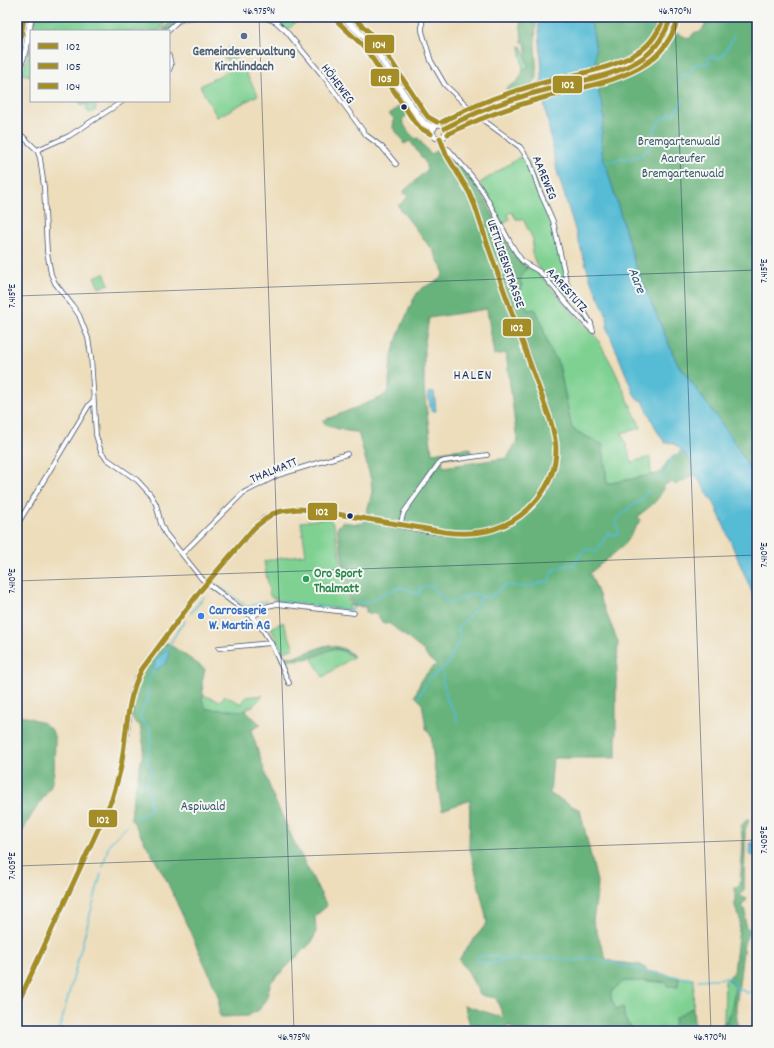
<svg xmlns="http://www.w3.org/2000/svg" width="774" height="1048" font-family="Dekko,sans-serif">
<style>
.green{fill:#7fd192;stroke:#4d8078}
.forest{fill:#67b37c;stroke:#41716d;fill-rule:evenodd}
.water{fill:#57bcd5;stroke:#39769a}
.pier{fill:#edddbb}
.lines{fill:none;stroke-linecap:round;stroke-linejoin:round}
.stream{stroke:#57bcd5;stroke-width:1.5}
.street-casing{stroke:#3a496c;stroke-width:5.5}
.secondary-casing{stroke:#3a496c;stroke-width:7}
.street{stroke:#fff;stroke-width:4}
.secondary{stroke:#fff;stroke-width:5.5}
.secondary-bridge-casing{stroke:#3a496c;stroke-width:7;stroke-linecap:butt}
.secondary-bridge{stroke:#fff;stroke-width:5.5}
.bus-1-casing{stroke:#f6f6f2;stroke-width:8}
.bus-2-casing{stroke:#f6f6f2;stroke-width:8}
.bus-3-casing{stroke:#f6f6f2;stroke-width:8}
.bus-1{stroke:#a48d26;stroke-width:5}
.bus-2{stroke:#a48d26;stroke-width:5}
.bus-3{stroke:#a48d26;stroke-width:5}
.ticks{fill:none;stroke:#1b2f5e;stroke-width:1;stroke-opacity:0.45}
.service-dot{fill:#5c6f8a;stroke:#f6f6f2;stroke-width:1.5}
.bus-dot{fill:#1b2f5e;stroke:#f6f6f2;stroke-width:1.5}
.leisure-dot{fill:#2e9e5b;stroke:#f6f6f2;stroke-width:1.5}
.shop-dot{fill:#3f7fe0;stroke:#f6f6f2;stroke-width:1.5}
.labels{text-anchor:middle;stroke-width:4;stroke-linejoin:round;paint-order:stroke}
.service-label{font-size:13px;font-weight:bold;fill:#4e5e75;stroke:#f6f6f2}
.street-label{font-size:13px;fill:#1b2f5e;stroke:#f6f6f2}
.park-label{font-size:13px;fill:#34586b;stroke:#f6f6f2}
.leisure-label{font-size:13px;font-weight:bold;fill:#27864d;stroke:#f6f6f2;text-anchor:start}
.shop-label{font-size:13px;font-weight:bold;fill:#366cbe;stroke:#f6f6f2;text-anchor:start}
.water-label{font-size:14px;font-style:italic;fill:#2d5982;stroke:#f6f6f2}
.neighbourhood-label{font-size:14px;letter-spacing:1px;fill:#1b2f5e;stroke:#f6f6f2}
.line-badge{stroke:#f6f6f2;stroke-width:1.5}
.badge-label{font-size:11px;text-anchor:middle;font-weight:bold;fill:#fff}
.neatline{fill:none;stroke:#1b2f5e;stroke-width:1.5}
.ticks-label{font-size:10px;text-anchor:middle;fill:#1b2f5e}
</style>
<rect width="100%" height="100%" fill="#f6f6f2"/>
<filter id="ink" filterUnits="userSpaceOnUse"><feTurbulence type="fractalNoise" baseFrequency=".025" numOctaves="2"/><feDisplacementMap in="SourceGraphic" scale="8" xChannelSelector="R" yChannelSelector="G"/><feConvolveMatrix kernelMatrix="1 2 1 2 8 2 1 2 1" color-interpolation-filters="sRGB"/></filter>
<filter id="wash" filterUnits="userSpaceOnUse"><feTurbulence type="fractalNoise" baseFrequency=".012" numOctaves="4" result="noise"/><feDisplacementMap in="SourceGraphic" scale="16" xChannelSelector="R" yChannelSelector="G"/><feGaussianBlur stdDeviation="0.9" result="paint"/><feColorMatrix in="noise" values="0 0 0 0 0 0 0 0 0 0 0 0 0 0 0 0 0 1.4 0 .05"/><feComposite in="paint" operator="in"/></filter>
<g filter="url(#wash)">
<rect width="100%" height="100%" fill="#edddbb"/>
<path class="green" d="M36 17H170L165 22 160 31H34Z
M269 17H293L297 21 287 31 278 22Z
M666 17C666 20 665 24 663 28 654 46 639 56 621 64 625 61 632 58 637 55 651 46 661 33 666 17Z
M231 46H232L237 57 227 60 223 57 227 54 226 50Z
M520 46H521L527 60 528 68 523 70Z
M31 47V76L22 74Z
M241 64 258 95 217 117 200 86Z
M79 101H96L91 103 96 106 95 111 91 113 88 112 86 107 89 103 81 106Z
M523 155 528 161 549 214 572 294 563 298 536 264 532 253 533 239 523 219H516L512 212 507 214 510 219 502 225 480 183Z
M527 267 539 273 561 300 597 338 613 367 641 428 622 433 632 462 650 457 651 475 607 484 603 445 572 429 559 365 548 345 541 320 528 310 520 294V288L522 285 520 280Z
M104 273 109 284 99 288 94 277Z
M329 518 334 525 350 610 280 601 270 596 264 561 306 554 301 522Z
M283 622 294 648 282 653 271 628Z
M330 649C339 650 346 651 353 657L323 677 311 657Z
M203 695 219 701 225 696 242 704 246 697 263 695 252 707H248L246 711 205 709 201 699Z
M679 977 694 979 693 1009H690L677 1030 681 1031C675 1031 666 1029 661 1029 651 1031 641 1031 631 1031L632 1029C627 1024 622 1016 624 1010L616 1009 610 996 611 992 623 981C644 981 659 980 678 987Z
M728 978 735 988C733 999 733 1016 724 1023L725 981Z"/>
<path class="forest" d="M171 17H194L195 20 176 27 172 30 164 31 163 29 170 22Z
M520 17H536L535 45 537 79 533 82 535 86 508 94 506 88C515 84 521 80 523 70L528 68 525 42H522Z
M590 17H665C658 36 643 56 623 62 621 62 617 63 614 64L613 66 615 73H618C642 65 659 52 671 30L689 39 695 32 699 33 705 26 706 17H757V481L732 438 676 361 635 264 605 162 603 160 601 141 602 128 604 120 603 107 599 95V89L596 70Z
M400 103 409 113 402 120C405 127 409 134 416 139L418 138 431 155 437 150 443 156 448 152C460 166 473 180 483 196 495 215 509 256 527 267L520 280 522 285C516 293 524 303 528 310L535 309 541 320 548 345 559 365 572 429 603 445 607 484 660 473 667 462 681 451C688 457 695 465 695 474L675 485 672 482 664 485C662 499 649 507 638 516L640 521 623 546 590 573 618 642 616 684V758H553L550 794 580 810 598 886 593 921 606 959 614 962 641 965 648 971 679 977 678 987 667 986 666 982 656 981H624C616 988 608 990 612 1001 614 1005 615 1007 617 1010L621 1007 624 1008C623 1015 625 1022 631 1027V1031H514L511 1026 488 1031H472L464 1005 504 1018 496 998 480 995 467 970 459 960 465 950 487 923 486 917 469 844 470 800 442 810 435 772 431 736 426 728 422 703 415 696 422 678 436 664 428 658 424 651 390 624 384 623 373 612 370 615 366 613V607L351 606 337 528 342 522 357 524 364 523 372 492 371 480 358 432C348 432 329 428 322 421L380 398 389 391C389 358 394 344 407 314 410 307 413 299 418 292 424 284 440 284 444 273L432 248 429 246 398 206 408 197 403 192 427 170 425 162 410 141 404 144 402 139 393 128 394 118 389 114 397 109ZM487 309 494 355 506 353 517 441 507 458 443 467 442 458 471 454 470 448 432 453 424 389V348L429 318Z
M166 642 205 669 202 683 203 695 202 699 206 709 246 711 261 725 251 730 272 794 296 846 327 906 315 916 316 932 312 942 271 982 266 999 259 1010 247 1016 221 1017 219 1014V999L211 978 166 879 131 818 133 799 144 748 140 725 134 722C130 715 132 709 133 701 137 677 151 661 166 642Z
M324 646C335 645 346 648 354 656L353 657C335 641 327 653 310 658 301 660 291 660 282 660L280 658 284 656 295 657Z
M17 714 30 718 43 723 52 730 55 740 54 772 51 786 31 816 17 841Z
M748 818V823L745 829V849L744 890 740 896 747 899 745 902 743 903 742 907 746 911 745 926 750 930 744 943 736 1008 738 1031H721L720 1026 728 1020 732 1006 735 988 728 978 734 972 740 920 735 906V887L740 885 743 847 741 826Z
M690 1009H693L695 1031 677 1030 674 1025 675 1018Z"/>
<path class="water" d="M538 17H590L595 44 596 70 599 89V95L603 107 604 120 602 128 601 141 603 160 605 162 635 264 676 361 732 438 757 481V604L715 505 695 474C695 465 681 447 672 443 670 442 668 443 665 443L657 431 643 401 638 400 634 394 607 328 608 322 606 314 590 278 557 171 541 86 542 73Z
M434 392 436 411H431L428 393Z
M166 650H168C168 653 170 655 169 657 168 663 158 670 153 670L156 660Z
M757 834 755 855 751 856 749 854V851L751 848 750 844 755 840Z
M757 1002V1031H751Z"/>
<path class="pier" d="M598 70 600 78 540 93 539 86Z"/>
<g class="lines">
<path class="stream" d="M681 85 679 81 681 74 683 73 687 76 694 65C700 62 704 65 710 63L708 58 710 56 720 58C727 52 729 44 734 36
M604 163 622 158 629 159 641 155 649 149 653 134 659 121H661L663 117H667L670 113 674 114 684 99
M659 479C671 474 669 466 672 456L683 452
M217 585 247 607 266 601
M279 601 331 608
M336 608 352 610 357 603 371 602 383 593 399 588 402 587 419 594 421 587 432 586 446 601C456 605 465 594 475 594 479 594 485 599 489 597 495 595 499 589 504 586 511 583 518 588 525 587 534 587 540 581 549 581L553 570 563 566 575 564 584 549 596 552 608 533 615 535 618 534 619 531 616 524V520L631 506 640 502 648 490
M191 613 204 597
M166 651 178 630 185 621
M442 670 443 683 446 692 447 700 456 715 457 721
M418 697 431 677 448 664 460 637 458 628 475 610 482 596
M137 818 139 816 147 814C154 804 148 796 146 785L152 770 147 762 151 741 150 729 141 719 140 716 145 702 149 700C144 689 149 679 154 669
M103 867 109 844 127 826
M477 956H493L504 960 552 957 570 961 591 958 664 975 693 979
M475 961C480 961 483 964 488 964 493 965 499 961 504 960
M698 980 730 978 737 991 742 990 747 993 752 991 757 992
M59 1031 101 874"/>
</g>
</g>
<g filter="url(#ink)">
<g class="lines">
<defs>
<path id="street" d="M264 17 276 22 286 31 324 77 366 135 382 147 396 164
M422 17V31L431 61 445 85 479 117 520 147 529 160 540 192 553 221 567 284 591 323 593 331
M167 31 182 17
M169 56 171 65 169 70
M17 131 37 150 40 158 44 187 47 252 51 274 55 283 72 305 79 315 88 338 91 356 96 435 101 452 107 459 137 480 150 494 156 504 161 524 165 533 202 579 252 617 261 627 271 643 289 683
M444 149H448L450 151C460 163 471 174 479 186 495 209 504 236 520 258 525 266 535 267 542 274 559 293 574 314 593 331
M37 150 69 136 123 101
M17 525 89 405 93 401
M400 525 404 512 439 463 444 461 487 455
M182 554 243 493 278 475 347 454
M252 617 268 606 277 604 354 613
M219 648 271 643"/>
<path id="secondary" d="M343 17 364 37 376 51 419 117 424 123 434 128
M617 70C642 59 664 45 671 17
M17 74 26 50 31 17
M432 131a7 7 0 1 1 14 0a7 7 0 1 1-14 0Z
M17 1005 112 799 121 767 132 693 137 678 142 669 200 591 254 528 264 519 272 514 282 511 299 509C336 512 373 520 410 527 433 531 456 536 480 532 517 526 551 498 555 459 559 433 544 404 536 379 521 335 505 292 489 249 483 233 480 215 473 200 464 179 446 160 440 138"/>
</defs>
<use href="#street" class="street-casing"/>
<use href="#secondary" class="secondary-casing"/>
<use href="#street" class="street"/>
<use href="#secondary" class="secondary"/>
<defs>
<path id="secondary-bridge" d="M455 122 487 108 511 99 617 70"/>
</defs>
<use href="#secondary-bridge" class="secondary-bridge-casing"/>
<use href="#secondary-bridge" class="secondary-bridge"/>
<defs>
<path id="bus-1" d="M445 128C479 110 515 97 553 88 583 80 619 75 644 57 658 47 666 32 671 17
M17 1005 112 799C115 788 119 777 121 766 127 734 126 698 142 669L200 591 254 528 272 514 282 511 299 509 313 510 445 532C461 534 478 534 494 529 528 518 556 486 556 449 556 439 553 429 550 419L489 249 475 206 469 192 446 154 440 138"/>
<path id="bus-2" d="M338 22 359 42 370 55 414 121 420 128 431 134
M448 134C483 116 519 104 557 94 587 86 620 81 647 63 662 53 673 36 678 19"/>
<path id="bus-3" d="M353 17 369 32 382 47 425 113 428 117 437 122
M17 54 19 48 24 17
M442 122C476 103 512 91 550 81 579 73 614 69 640 51 651 44 660 30 664 17"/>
</defs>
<use href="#bus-1" class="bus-1-casing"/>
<use href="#bus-2" class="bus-2-casing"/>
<use href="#bus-3" class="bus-3-casing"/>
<use href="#bus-1" class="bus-1"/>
<use href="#bus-2" class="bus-2"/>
<use href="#bus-3" class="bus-3"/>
</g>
</g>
<path class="ticks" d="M259 17 294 1031M675 17 711 1031M17 296 757 270M17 581 757 555M17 866 757 840"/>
<circle class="service-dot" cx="244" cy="36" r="4"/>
<g class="bus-dot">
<circle cx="404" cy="107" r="3.5"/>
<circle cx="350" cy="516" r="3.5"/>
</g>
<circle class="leisure-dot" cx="306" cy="579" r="4"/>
<circle class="shop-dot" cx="201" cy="616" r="4"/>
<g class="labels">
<g class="service-label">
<text x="244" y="55">Gemeindeverwaltung<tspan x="244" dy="15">Kirchlindach</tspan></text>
</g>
<g class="street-label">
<text transform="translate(339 83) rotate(53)" y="5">HÖHEWEG</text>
<text transform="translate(546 177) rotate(68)" y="5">AAREWEG</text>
<text transform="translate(507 263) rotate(71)" y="5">UETTLIGENSTRASSE</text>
<text transform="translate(568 289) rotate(48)" y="5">AARESTUTZ</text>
<text transform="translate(273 469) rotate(-22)" y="5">THALMATT</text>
</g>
<g class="park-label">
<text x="679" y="145">Bremgartenwald</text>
<text x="683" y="162">Aareufer<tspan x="683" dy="15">Bremgartenwald</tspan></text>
<text x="203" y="810">Aspiwald</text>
</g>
<g class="leisure-label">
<text x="314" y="577">Oro Sport<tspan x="314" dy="15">Thalmatt</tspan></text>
</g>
<g class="shop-label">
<text x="209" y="614">Carrosserie<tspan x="209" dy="15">W. Martin AG</tspan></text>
</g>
<g class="water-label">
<text transform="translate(638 280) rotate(69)" y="5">Aare</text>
</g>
<g class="neighbourhood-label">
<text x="473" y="379">HALEN</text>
</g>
</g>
<g class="line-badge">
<rect x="364" y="34" width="31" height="20" rx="4" fill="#a48d26"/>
<rect x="370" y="68" width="30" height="19" rx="4" fill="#a48d26"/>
<rect x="552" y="75" width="31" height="19" rx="4" fill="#a48d26"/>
<rect x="502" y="318" width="30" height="19" rx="4" fill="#a48d26"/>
<rect x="307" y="502" width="31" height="19" rx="4" fill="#a48d26"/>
<rect x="88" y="809" width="30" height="19" rx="4" fill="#a48d26"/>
</g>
<g class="badge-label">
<text x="379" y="48">104</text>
<text x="385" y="82">105</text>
<text x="568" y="88">102</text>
<text x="517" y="331">102</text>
<text x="322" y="515">102</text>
<text x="103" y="823">102</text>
</g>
<rect width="774" height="1048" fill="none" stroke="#f6f6f2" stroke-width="44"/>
<rect x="30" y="30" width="140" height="72" fill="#f6f6f2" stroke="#9ea6b7"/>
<rect x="38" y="43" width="20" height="6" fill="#a48d26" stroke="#9ea6b7"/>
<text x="66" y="50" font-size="12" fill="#1b2f5e">102</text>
<rect x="38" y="63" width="20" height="6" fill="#a48d26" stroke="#9ea6b7"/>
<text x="66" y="70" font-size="12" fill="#1b2f5e">105</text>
<rect x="38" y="83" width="20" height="6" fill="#a48d26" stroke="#9ea6b7"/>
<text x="66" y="90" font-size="12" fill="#1b2f5e">104</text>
<rect x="22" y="22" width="730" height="1004" class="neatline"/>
<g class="ticks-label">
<text x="259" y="14">46.975°N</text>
<text x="675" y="14">46.970°N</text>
<text transform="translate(763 271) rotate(-90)" y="4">7.415°E</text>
<text transform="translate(11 296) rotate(-90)" y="4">7.415°E</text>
<text transform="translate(763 555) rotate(-90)" y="4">7.410°E</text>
<text transform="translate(11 581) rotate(-90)" y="4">7.410°E</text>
<text transform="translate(763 840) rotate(-90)" y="4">7.405°E</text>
<text transform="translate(11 866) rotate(-90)" y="4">7.405°E</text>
<text x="294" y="1040">46.975°N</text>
<text x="710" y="1040">46.970°N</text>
</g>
</svg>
